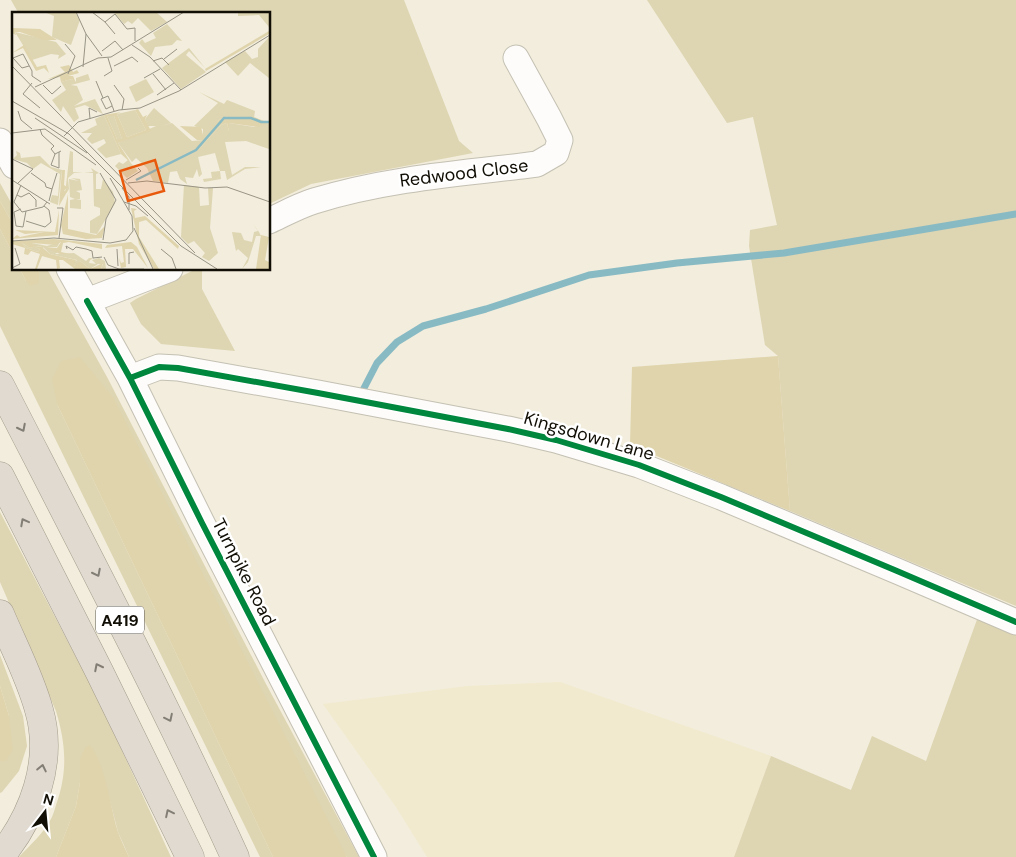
<svg xmlns="http://www.w3.org/2000/svg" width="1016" height="857" font-family="'DM Sans',sans-serif">
<style>
.built{fill:#f2eace}
.green{fill:#ded5b2}
.forest{fill:#dfd4ac}
.lines{fill:none;stroke-linecap:round;stroke-linejoin:round}
.stream{stroke:#88bac4;stroke-width:7}
.minor-casing{stroke:#c4c0b3;stroke-width:27}
.trunk-casing{stroke:#a39b8a;stroke-width:29}
.minor{stroke:#fdfcfa;stroke-width:25}
.trunk{stroke:#e0dad1;stroke-width:28}
.cycleway-casing{stroke:#fff;stroke-width:9}
.cycleway{stroke:#00873e;stroke-width:6}
.oneway{stroke:#837e75}
.labels{text-anchor:middle;stroke-width:5;stroke-linejoin:round;paint-order:stroke}
.shield{fill:#fff;stroke:#585650;stroke-width:1}
.shield-label{font-size:16px;font-weight:bold;fill:#110e05}
.street-label{font-size:18px;fill:#110e05;stroke:#fff}
.inset-river{fill:none;stroke:#88bac4;stroke-width:2.5}
.inset-road{fill:none;stroke:#989486;stroke-width:1}
.view{fill:#e8590c;fill-opacity:0.15;stroke:#e8590c;stroke-width:2.5}
.inset-edge{fill:none;stroke:#110e05;stroke-width:2.5}
</style>
<rect width="100%" height="100%" fill="#f2eddc"/>
<path class="built" d="M560 682 771 756 734 857H427L396 807 323 704 468 686Z"/>
<path class="green" d="M11 0H404L459 141 473 153 311 184 269 204V14H19Z
M647 0H1016V606L790 511 778 356 765 345 749 246 750 230 777 225 753 117 727 123Z
M0 183 14 208V226L0 201Z
M0 229 14 256V269H20L26 281 39 272 37 269H47L107 377 266 684 359 857H347L57 404 273 857H260L0 326Z
M196 269H202V289L235 351 161 344 141 324 130 303 136 299Z
M0 512 100 703 171 857H129L118 832 102 770 80 759V782L76 806 56 857H19C29 846 44 833 51 819 53 815 55 809 56 805 68 772 66 744 56 711L0 582Z
M979 614 1016 630V857H734L771 756 851 790 872 736 926 761Z
M0 655 23 716 27 746 19 771 2 792 0 793V761H6L9 716 0 686Z"/>
<path class="forest" d="M0 201 14 226V256L0 229Z
M20 269H37L39 272V283L30 286 26 281Z
M778 356 790 511 630 445 632 367Z
M80 357 113 397 347 857H273L57 404 52 379 61 361Z
M0 686 9 716 13 750 6 761H0Z
M90 745C106 764 110 807 118 832 121 840 125 849 129 857H56L76 806 80 782V759L85 748Z"/>
<g class="lines">
<path class="stream" d="M363 390 377 363 397 342 423 326 486 309 589 275 677 263 784 253 1016 214"/>
<defs>
<path id="minor" d="M0 141 14 166
M269 221C284 214 298 206 314 201 382 180 452 174 522 166L537 164 556 153 560 140 549 118 516 58
M69 269 130 378 202 523 374 857
M87 301 170 269
M130 378 159 367 178 368 318 393 508 429 556 440 639 465 721 497 897 571 1016 622"/>
<path id="trunk" d="M0 385C80 541 162 697 235 857
M0 476 99 671 190 857
M0 614C13 645 30 677 39 710 54 762 33 817 0 857"/>
</defs>
<use href="#minor" class="minor-casing"/>
<use href="#trunk" class="trunk-casing"/>
<use href="#minor" class="minor"/>
<use href="#trunk" class="trunk"/>
<defs>
<path id="cycleway" d="M87 301 130 378 202 523 374 857
M130 378 159 367 178 368 318 393 508 429 556 440 639 465 721 497 897 571 1016 622"/>
</defs>
<use href="#cycleway" class="cycleway-casing"/>
<use href="#cycleway" class="cycleway"/>
</g>
<defs><path id="oneway-chevron" d="M-2-3.5L2.5 0L-2 3.5" fill="none" stroke-width="1.6" stroke-linecap="round" stroke-linejoin="round" transform="scale(1.25)"/></defs>
<g class="oneway">
<use href="#oneway-chevron" transform="translate(22 428) rotate(63)"/>
<use href="#oneway-chevron" transform="translate(24 522) rotate(-118)"/>
<use href="#oneway-chevron" transform="translate(97 573) rotate(63)"/>
<use href="#oneway-chevron" transform="translate(98 667) rotate(-117)"/>
<use href="#oneway-chevron" transform="translate(169 718) rotate(64)"/>
<use href="#oneway-chevron" transform="translate(42 768) rotate(-78)"/>
<use href="#oneway-chevron" transform="translate(169 813) rotate(-116)"/>
</g>
<g class="labels">
<rect class="shield" x="96" y="606.5" width="48" height="27" rx="4"/>
<g class="shield-label">
<text x="120" y="626">A419</text>
</g>
<g class="street-label">
<text transform="translate(464 173) rotate(-7)" y="6">Redwood Close</text>
<text transform="translate(589 436) rotate(16)" y="6">Kingsdown Lane</text>
<text transform="translate(244 572) rotate(63)" y="6">Turnpike Road</text>
</g>
</g>
<g transform="translate(12 12)">
<rect width="258" height="258" fill="#f2eddc"/>
<path d="M32 0H63L68 8 59 33 40 25 42 4ZM102 0H144L155 10 139 19 126 6 120 12 116 9 112 12ZM226 0H257V15L247 3 226 4ZM155 12 170 29 165 28 160 33 143 35 139 44 127 31 130 27 133 31 144 26 141 21ZM3 20 44 30 54 42 46 47 47 43 39 42 20 48ZM257 25V66L238 51 226 64 213 50 233 39 240 47 246 45V37ZM177 36 193 56 177 39 174 43 194 60 169 77 150 56ZM76 62 78 68 59 73 65 74 71 88 62 94 83 87 91 102 73 93 63 96 67 106 62 110 51 94 49 100 40 88 54 78 49 70 60 67 64 70V66ZM134 67 142 80 124 90 117 75ZM187 80 212 92 215 88 243 99 242 106 216 104 207 108 186 138 209 113 215 111 217 119V111L242 115 257 111V137L234 129 213 130 220 163 233 155H249L233 157 215 168 213 159H208L209 167 192 170 191 167 200 166 199 160 208 159 203 141 186 145 190 162 187 165 185 157 181 166 173 165 175 172 168 167 165 159 158 160 156 171 141 169 135 156 124 146 120 150 106 131 144 114H136L133 107 142 96 159 111 150 114 160 111 180 129 191 128V117L182 114 206 91ZM123 98 134 118 115 125 105 102ZM92 103 109 142 94 146 85 137 94 131 92 127 80 132 75 127 80 121H69L85 113 83 107ZM95 104H102L110 127H105ZM4 139 8 141 9 146 28 144 39 155 50 158 46 193 38 190 40 183 46 184 48 162 29 151 21 157 15 151 1 147 5 143ZM58 139 61 140V160L71 161H62L56 166 57 177 55 180 53 182ZM116 148 126 159 115 166 103 154 107 150 111 152ZM79 156 87 161 84 162V177H89L91 167 101 180 103 191 85 222 78 221V209L88 203V196L82 194 81 161H72L81 160ZM59 166 68 167 70 178 64 179 68 181V187H64L69 188V197L58 196V188L63 187 58 185 57 167 67 169ZM172 173 187 175 188 194 197 193 196 176H201L198 216 206 241 197 249 190 245 193 241 182 229 176 232 169 225ZM241 212 247 220 249 224H244L236 250 230 257 236 246 226 237 224 239 220 220 229 221 232 228 240 230 242 220 246 219ZM48 230 45 235H34L46 240 43 242 62 241 74 249 77 246H82L78 248 77 251 84 252 80 248 87 246 93 249 94 257H89L91 252H86L78 257 68 249 65 254 59 253 65 248 38 242 30 234 23 235 28 237 26 240 14 236 10 231 18 236 23 234 20 231 35 234Z" fill="#ded5b2"/>
<path d="M0 16 28 17 45 28H31L8 20H3L4 23 0 21ZM257 19V22L194 59 193 57ZM12 33 25 55 34 53 37 61 32 56 24 59 11 36 0 41ZM57 53 61 60 65 58 67 61 56 64H61L64 71 60 67 49 70 48 65 36 67 53 60 48 55ZM126 97 131 105 135 103 133 107 139 119 106 131 119 151 109 142 92 103 109 100 105 102 115 125 134 118 123 98ZM95 104H102L110 127H105ZM216 104 242 105 257 111 246 115 217 111V119L215 111 209 113 186 138 183 136 191 128H185L168 114 189 115 192 127 207 108ZM50 158H53L52 173 55 175 52 179 56 178 47 194ZM56 182V208H80H56V217L84 223 93 214 90 226 74 227 51 222 49 213ZM119 196 125 197 122 199 123 206 133 204 167 234 166 237 134 208 127 210V225L147 257H142L127 232ZM47 198 46 223 0 227 5 223 2 221 8 225 32 220 13 222 3 218 43 220ZM249 223 257 225 253 248 257 250V257H244ZM42 227 90 232V237L57 230 51 231 49 240 58 242H48L33 235 45 236 49 230 44 233 20 231 24 234 18 236 10 231 14 236 26 240 28 237 22 235 32 234 31 236 38 242 64 248 62 254 68 249 78 257 91 251 89 257H63L51 248H47L48 256 45 257 44 248 30 244 25 257H23L28 242 19 239 16 243 12 242 13 236 0 232V229ZM119 230 125 235 136 256 121 237H113L114 255 109 256 107 246 109 251 112 250 110 234 93 236 95 233Z" fill="#dfd4ac" fill-rule="evenodd"/>
<path class="inset-river" d="M124 168 184 138 212 106H239L249 110H258"/>
<path class="inset-road" d="M64 0 74 22 90 44M80 0 93 10M93 10 103 2 115 17 123 16V29M93 10 103 22M53 32 63 44 56 62M120 33 138 45 169 78M90 39 103 29 111 38M152 47 165 37M141 49 150 46 157 53M0 54 183 241M17 54 10 56 1 46 11 42 20 59V64L29 70M102 54 120 45 126 50M71 55 74 22M141 62 154 78M92 64 100 59 96 46M132 66 148 57M84 69 91 86M20 71 11 82 28 96M31 73 40 82 49 74M102 73 112 87 110 98M23 75 86 46 99 45 172 0M145 83 162 71M0 89 57 122 169 234 205 257M100 94 94 97 89 87 96 84 100 93V94L101 96 102 99M6 99 9 108 20 117M23 106 75 141M78 107 77 96 85 100M28 117 30 123 42 134 39 137 43 142 49 139M0 121 33 117 84 153M52 124 66 110 107 98 128 96 167 79 258 23M43 142 39 153 47 156V140M0 147 21 157 6 171M19 161 33 171 34 175 40 177 37 189M88 161 104 188 94 207 91 228M0 168 38 192M114 168 129 159 126 156M116 171 135 169 193 176 215 175 258 190M9 173 2 190 10 200 31 195 35 190M110 176 117 185V198M40 177 45 161M5 183 9 185 17 181 24 188V195M112 190 124 194 136 204M45 196H51L47 226M9 197 2 200 4 214 11 215 14 199M14 209 33 215 39 210 37 198 32 194M122 216 141 257M0 229 42 226 98 231 114 228 121 219 120 204 98 166M55 237 54 234 61 238 64 235 74 237 80 239 81 246 90 245M105 237 106 254M149 237 160 246 164 257M92 245 96 253 107 257H132M117 252V241L122 240M0 256 8 252 3 236"/>
<path class="view" d="M143 148 152 179 116 189 108 159Z"/>
<rect width="258" height="258" class="inset-edge"/>
</g>
<g transform="translate(45 812) rotate(16)" stroke="#ffffff" stroke-width="4" paint-order="stroke">
<path d="M0-4L9 19L0 12L-9 19Z" fill="#110e05"/>
<text y="-8" font-size="14" font-weight="bold" text-anchor="middle" fill="#110e05">N</text>
</g>
</svg>
